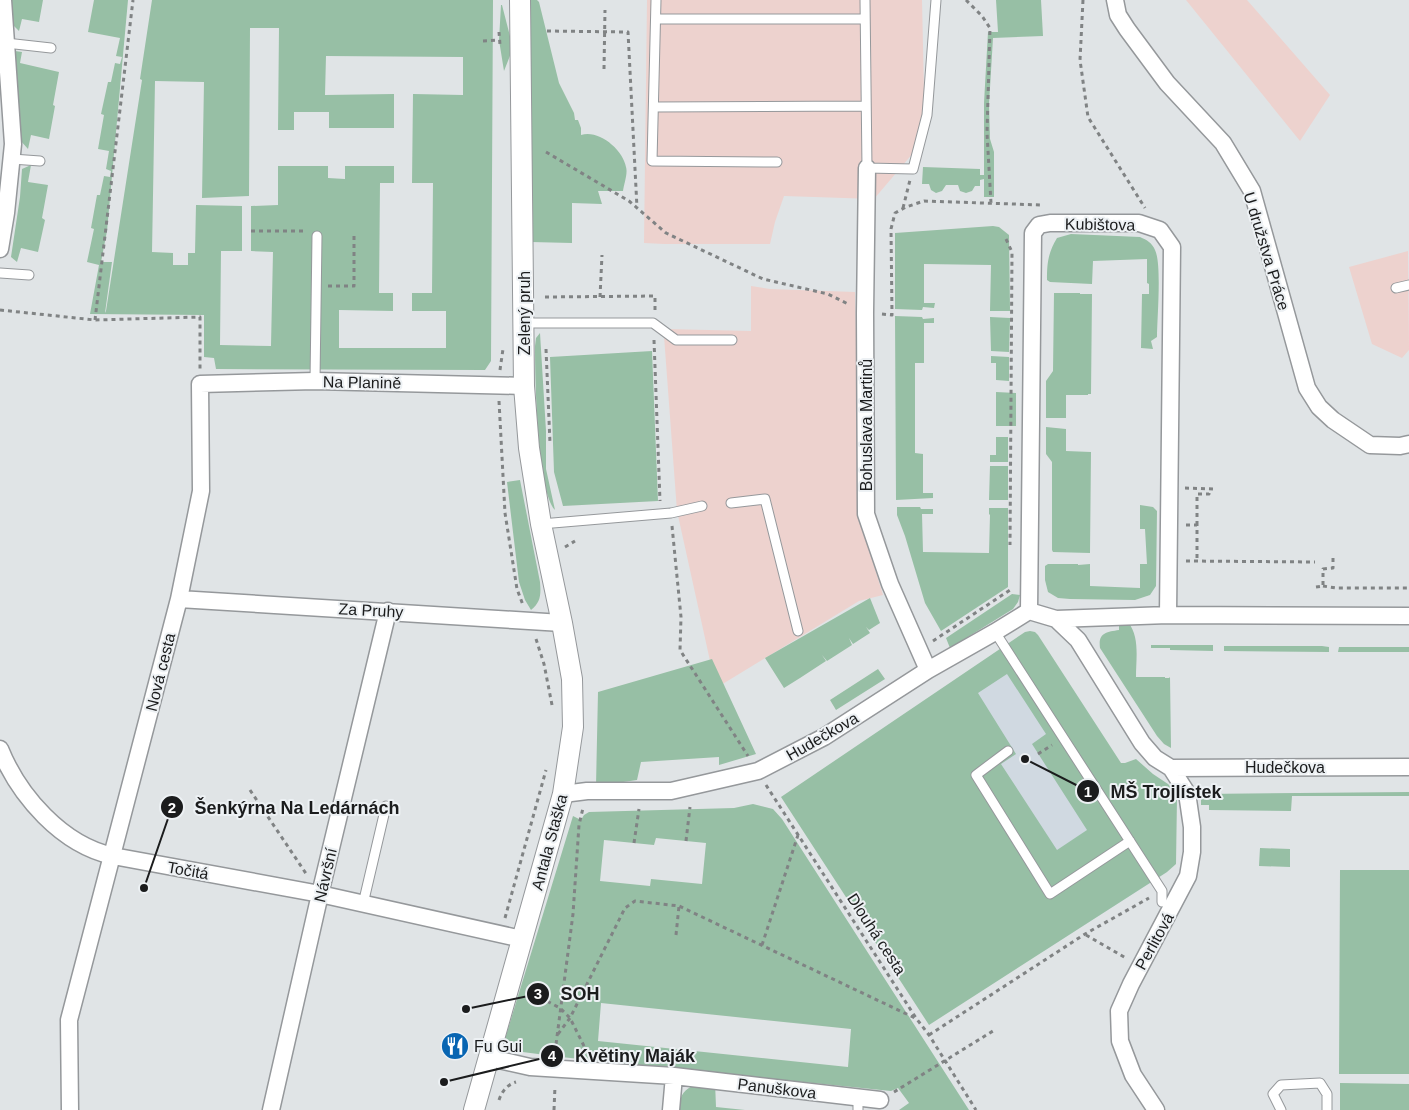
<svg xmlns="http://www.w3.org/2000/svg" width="1409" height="1110" font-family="Arial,sans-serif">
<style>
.industrial{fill:#edd2ce}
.built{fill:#d0d9e1}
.green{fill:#97bfa5;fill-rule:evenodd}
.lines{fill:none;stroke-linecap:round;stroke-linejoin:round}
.service-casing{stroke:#95989b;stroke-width:11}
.minor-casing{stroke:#95989b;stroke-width:19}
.tertiary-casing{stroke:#95989b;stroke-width:22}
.path{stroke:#808384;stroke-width:3;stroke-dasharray:4 4;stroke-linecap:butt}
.service{stroke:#fff;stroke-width:9}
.minor{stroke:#fff;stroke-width:16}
.tertiary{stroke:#fff;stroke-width:20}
.labels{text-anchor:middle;stroke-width:4;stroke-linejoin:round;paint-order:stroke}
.street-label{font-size:16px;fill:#1b1c1d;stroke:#edf1f4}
.poi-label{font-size:16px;fill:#1b1c1d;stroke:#edf1f4;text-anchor:start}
.leader{fill:none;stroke:#1b1c1d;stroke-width:2}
.callout-dot{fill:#1b1c1d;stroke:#edf1f4;stroke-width:2}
.mark-label{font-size:15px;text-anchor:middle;font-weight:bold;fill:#fff}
.callout-label{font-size:18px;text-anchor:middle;font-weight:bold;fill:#1b1c1d;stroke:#edf1f4;stroke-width:4;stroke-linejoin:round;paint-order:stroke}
</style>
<rect width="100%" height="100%" fill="#e0e4e6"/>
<path class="industrial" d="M647 0H922L925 139 874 199 784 196 775 222 770 244H664L644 243Z
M1186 0H1247L1330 95 1300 141Z
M1408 251 1409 350 1402 358 1372 344 1349 267Z
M751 286 770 289 855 292 860 502 866 540 883 595 859 601 716 688 677 511 664 336 666 329 751 331Z"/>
<path class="built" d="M1019 643 1167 872 1044 951 895 722Z"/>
<path class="green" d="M12 0H43L39 22 22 19 19 31 12 24Z
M94 0H128L107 231 101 262H112L105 313 106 311 142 80 140 79 152 0H493L491 361 485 370 216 369 214 358 204 357V315L90 314 99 265 87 262 94 229 91 228 97 195H100L104 176 110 177 111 171 106 169 109 151 98 149 104 115 101 114 108 82H111L115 63 120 64 122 57 116 56 120 38 88 32ZM250 28H279L278 130H294V112H329V128H394V94L325 95 326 56 463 57V95L413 94 412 183H433L432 293H412V311H446V348H339V310L393 311V293H379L380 183H394V166H345V179L328 178V166H278V205L251 206V251L273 252 271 346 220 345 221 251H242V206L196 205 195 253H188V265H173V253L152 252 155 81 204 82 202 198 249 196Z
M530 0H537L539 2 559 83 574 113 575 120H578L581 128V135C598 129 623 149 626 167 628 173 624 184 623 191H598L602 204 572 203V243L531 242Z
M996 0H1041L1043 36 993 38 989 104 990 139 994 152V197H984V179L980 180V186H975L972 191 966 193 960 191 958 185H946L942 191 936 193 931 190 929 184H922L923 167 980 169V175H984V103L988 32H998Z
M501 5H502L513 48 504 71 499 40Z
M15 51 22 52 20 63 59 72 53 105 55 106 49 139 31 135 28 149 20 140Z
M31 165 28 182 48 185 42 218 45 220 38 252 21 248 17 262 11 257 20 197 22 169Z
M993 226 999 227 1009 235 1010 311H990L991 265 924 264V303H935L934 308 923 307 922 310 895 309V233Z
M1071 234 1140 237C1147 240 1152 243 1155 250 1162 264 1157 319 1157 337L1151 341 1153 349 1141 348 1142 294H1149V284L1147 283V259L1093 261 1092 284 1050 282 1047 280C1047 263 1048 253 1057 238Z
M1054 293H1080V294H1092L1091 394H1088V395H1066V418H1046V381L1053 371Z
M895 316 922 317 923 319 934 318V323H924V363H915V453L923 454V493H933V498L896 500Z
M990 317 1010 318 1009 352 991 351Z
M540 333 546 431V469L555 510C537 491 535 376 535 346L536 338Z
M652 351 658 501 563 506 554 472 550 357Z
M991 356 1009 357V381L996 380V363H991Z
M996 392 1016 393V426H996Z
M1046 427 1066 429V451L1091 452 1090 553 1053 552 1052 550V462L1046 454Z
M996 437H1008V462H990V455H996Z
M990 466H1008V500H989Z
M520 480 540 582C541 594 541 602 531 610L525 600 519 582 507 482Z
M1140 505 1153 507 1157 511 1156 586 1150 595 1135 600 1070 599 1058 598 1048 592 1045 580V566L1048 564H1078V565L1090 564V586L1140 588V564H1147L1145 529H1140Z
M897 507H920L921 509H933V514H922L923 552 989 553 990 515 989 514V508H1008V587L941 631 925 603 905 536 897 515Z
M1012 594 1020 595 1018 602 1013 609 950 648 946 638Z
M870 598 880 623 869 630 866 627 870 633 853 644 849 638 852 645 827 661 822 655 826 661 800 678 796 672 800 678 784 688 765 658Z
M1128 622C1140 637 1136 658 1136 677H1165V678H1169L1170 677 1171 748 1164 744 1157 736 1100 648C1098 633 1106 632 1119 630V624Z
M1030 631 1035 632 1038 635 1121 763H1125L1136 759 1153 774 1168 784 1174 790 1177 797 1176 864 1167 872 929 1025 781 797 1025 632ZM1007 674 1046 734 1032 744 1087 830 1057 850 1001 764 1016 754 978 693Z
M1151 645H1213V651L1170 650V648H1151Z
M1224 646H1322L1329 647V652L1224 651Z
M1339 647H1409V652H1338Z
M712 659 756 754 719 765V757L641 762 637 780 596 786 598 692Z
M878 669 885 679 836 710 830 700Z
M1409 792V796H1292L1291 811 1209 810V805H1201V794Z
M753 804 773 809 782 819 969 1110H899L909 1103 898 1088 891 1091 561 1057 515 1051 504 1042 573 816 581 820 584 815 589 812 734 808ZM656 838 706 843 702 884 651 879 650 886 600 881 604 840 654 845ZM601 1003 851 1029 848 1067 598 1041Z
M1260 848 1290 849V867L1259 866Z
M1340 870H1409V1074H1339Z
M715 1082 716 1107 745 1110H678C681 1085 694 1084 715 1082Z
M1340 1083 1409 1084V1110H1340Z"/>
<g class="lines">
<defs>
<path id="service" d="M656 0 652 161 777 162
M865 0 867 168 913 169 927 115 936 0
M656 19H865
M6 43 51 48
M654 107 865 106
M12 159 40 161
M0 273 29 275
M1396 288 1409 285
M524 323H653L676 340H732
M315 381 317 236
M731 503 765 499 798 631
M541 524 671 513 702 506
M995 632 1162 891V902
M1008 751 976 775 1050 894 1130 841
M363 904 386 806
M852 1098 858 1102V1110
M1281 1110 1273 1094 1281 1085 1320 1083 1327 1094V1110"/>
<path id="minor" d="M1115 0 1118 15 1127 29 1167 83 1223 143 1252 191 1307 388 1319 407 1333 420 1370 445 1400 446 1409 444
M867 168 865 313 866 514 890 584 928 670
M0 249 6 213 13 144 3 0
M179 599 562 623
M1029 611 1033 233 1039 225 1050 223H1139L1160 230 1172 247 1168 615
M1056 619 1168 615 1409 616
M0 749C19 796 62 845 113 856L320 894 522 939
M563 794 587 791H671L758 771 824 737 928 670 995 632 1029 611 1056 619 1078 640 1142 743 1155 758 1171 768 1409 767
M490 1058 530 1067 674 1076 880 1100
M70 1110 69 1020 179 599 201 491 200 384 315 381 524 386
M271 1110 320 894 388 611
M671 1110 674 1076
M1156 1110 1133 1075 1120 1041 1119 1011 1131 984 1188 876 1192 852V827L1187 793 1171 768"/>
<path id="tertiary" d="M474 1110 563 794 573 727 572 679 562 623 541 524 529 448 524 386 520 0"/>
</defs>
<use href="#service" class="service-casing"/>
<use href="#minor" class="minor-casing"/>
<use href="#tertiary" class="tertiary-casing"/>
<path class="path" d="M966 0 982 16 990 28 987 133 991 203
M1083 0 1080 60 1088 117 1145 208
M547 31 628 32 637 208
M499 32 500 45
M483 41 499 40
M604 69 605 10
M546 152 629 201 666 233 763 279 828 294 848 304
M903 208 910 180
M251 231H303
M1006 239 1012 252 1010 545
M328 286H354V236
M545 297 655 296V311
M600 297 602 255
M0 310 95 320 200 317V369
M882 314 892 315 891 229 895 213 906 207 924 201 1042 205
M95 320 133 0
M654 340 660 501
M546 349 550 443
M500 370 503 349
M499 401 505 513 517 589 523 605
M1185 488 1214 489
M1186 525H1197V561
M1197 525V494H1209L1210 489
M672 526 681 617 680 650 748 756
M565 547 575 541
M1186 561 1315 562
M1323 586 1336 588H1409
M1316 587 1323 586V569L1333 568V554
M536 639 544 664 552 705
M933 641 1013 588
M1038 754 1052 745
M766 785 916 1018 929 1035 976 1110
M250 790 307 875
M686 841 690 807
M634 843 639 809
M505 918 546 770
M676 935 679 906
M1086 935 1126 958
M762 945 798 835
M526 990 560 1008 570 1018 588 1054
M558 1034 570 1018 625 908 635 901 679 906 915 1018
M929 1035 1085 934 1149 898
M555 1052 573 914 579 825 583 808
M894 1092 993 1031
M499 1100C502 1091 507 1085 516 1082
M554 1110 555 1086"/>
<use href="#service" class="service"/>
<use href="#minor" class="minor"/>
<use href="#tertiary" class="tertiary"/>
</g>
<defs>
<symbol id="restaurant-disc" viewBox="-11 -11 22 22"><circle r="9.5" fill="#0865b2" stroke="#edf1f4"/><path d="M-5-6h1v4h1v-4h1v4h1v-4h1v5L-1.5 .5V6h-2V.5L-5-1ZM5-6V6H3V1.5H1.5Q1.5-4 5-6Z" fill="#fff"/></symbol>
</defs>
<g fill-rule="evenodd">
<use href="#restaurant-disc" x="439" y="1030" width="32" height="32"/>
</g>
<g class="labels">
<g class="street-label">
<text transform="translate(1100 224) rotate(1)" y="6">Kubištova</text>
<text transform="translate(1267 251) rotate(73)" y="6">U družstva Práce</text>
<text transform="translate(524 313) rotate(-90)" y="6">Zelený pruh</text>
<text transform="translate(362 382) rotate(1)" y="6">Na Planině</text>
<text transform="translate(866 425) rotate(-90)" y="6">Bohuslava Martinů</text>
<text transform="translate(371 610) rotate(3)" y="6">Za Pruhy</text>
<text transform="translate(160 672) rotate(-76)" y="6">Nová cesta</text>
<text transform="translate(822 736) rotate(-30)" y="6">Hudečkova</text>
<text x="1285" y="773">Hudečkova</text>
<text transform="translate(549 842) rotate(-75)" y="6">Antala Staška</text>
<text transform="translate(188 870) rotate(10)" y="6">Točitá</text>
<text transform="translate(325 875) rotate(-77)" y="6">Návršní</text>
<text transform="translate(877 934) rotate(57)" y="6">Dlouhá cesta</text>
<text transform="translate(1154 941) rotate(-61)" y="6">Perlitová</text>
<text transform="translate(777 1088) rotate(7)" y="6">Panuškova</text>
</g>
<g class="poi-label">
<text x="474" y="1052">Fu Gui</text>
</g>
</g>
<path class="leader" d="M1025 759L1088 791M144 888L172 807M466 1009L538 994M444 1082L552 1056"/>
<g class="callout-dot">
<circle cx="1025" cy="759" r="5"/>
<circle cx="144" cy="888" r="5"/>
<circle cx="466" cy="1009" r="5"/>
<circle cx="444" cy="1082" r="5"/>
<circle cx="1088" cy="791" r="12"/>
<circle cx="172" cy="807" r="12"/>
<circle cx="538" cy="994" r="12"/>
<circle cx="552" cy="1056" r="12"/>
</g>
<g class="mark-label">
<text x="1088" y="797">1</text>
<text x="172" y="813">2</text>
<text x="538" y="999">3</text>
<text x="552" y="1061">4</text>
</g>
<g class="callout-label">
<text x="1166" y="798">MŠ Trojlístek</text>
<text x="297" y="814">Šenkýrna Na Ledárnách</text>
<text x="580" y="1000">SOH</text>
<text x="635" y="1062">Květiny Maják</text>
</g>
</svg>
